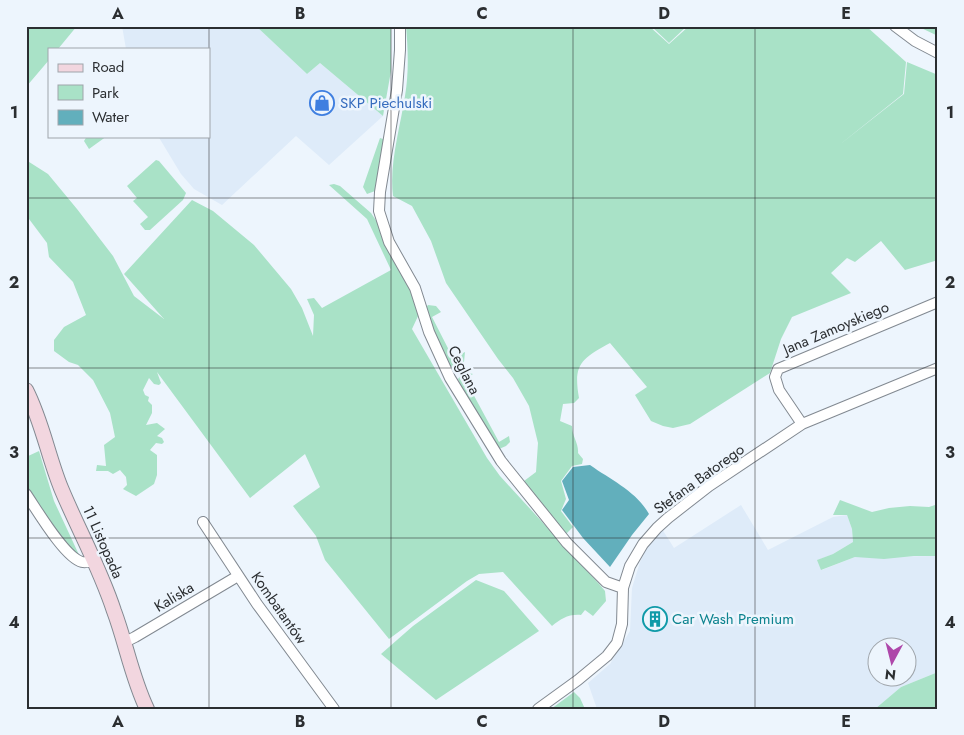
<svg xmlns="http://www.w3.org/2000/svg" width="964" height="735" font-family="Jost,sans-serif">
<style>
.built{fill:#deebf9;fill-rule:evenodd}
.green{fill:#a9e2c7}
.water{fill:#62afbc}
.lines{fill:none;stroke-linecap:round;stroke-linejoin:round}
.minor-casing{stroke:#828991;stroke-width:12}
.secondary-casing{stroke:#828991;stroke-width:16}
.minor{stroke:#fff;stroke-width:10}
.secondary{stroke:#f2d6df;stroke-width:14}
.grid{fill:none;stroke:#2b2e31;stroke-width:1;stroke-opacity:0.55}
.labels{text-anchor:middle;stroke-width:5;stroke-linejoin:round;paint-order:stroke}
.shop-label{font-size:15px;fill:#366cbe;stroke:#edf5fd;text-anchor:start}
.street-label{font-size:15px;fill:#2b2e31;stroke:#edf5fd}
.culture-label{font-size:15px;fill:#0d838f;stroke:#edf5fd;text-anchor:start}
.neatline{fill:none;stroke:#2b2e31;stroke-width:2}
.grid-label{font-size:16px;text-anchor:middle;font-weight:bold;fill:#2b2e31}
</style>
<rect width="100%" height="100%" fill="#edf5fd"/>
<path class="built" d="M122 26H256L307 74 320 63 383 116 329 165 296 136 222 205 194 189 181 174 158 136H209V49H126Z
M741 505 768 550 833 517 847 515 852 529 853 542 833 554 818 560 822 570 855 557 938 556V672L901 687 875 709H597L588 683 610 664 630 631 632 588 640 562 649 544 662 529 674 548ZM876 648H906V678H876Z"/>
<path class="green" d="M26 26H77L58 49H49V60L26 87Z
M256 26H391V71L383 116 320 63 307 74Z
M406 26H649L669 44 689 26H866L906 62 903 94 838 146 904 94 907 62 938 75V260L905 270 881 241 855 262 847 258 831 273 851 293 792 317 781 339 770 373 690 424 673 428 663 426 651 421 635 395 647 387 610 343C581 359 573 364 579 398L574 403 563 404 560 421 572 426C572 436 579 444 578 453L583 459 582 464 572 466 561 481 566 499 561 511 573 527 565 535 524 481 536 472 538 443 529 406 513 378 498 359 446 283 431 241 412 206 393 196C389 164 400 128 405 96 409 73 408 49 406 26Z
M651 26H687L669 43Z
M917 26H938V36Z
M87 136H107L89 149 84 141Z
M380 138 383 139 384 141 375 191 367 194 363 187Z
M26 160 48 174 77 209 113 256 134 296 164 319 124 274 192 200 213 211 254 245 291 289 302 308 313 336 314 315 307 299 314 298 322 308 391 270 367 219 329 185 334 184 340 186 371 213 377 222 413 295 419 314 412 329 487 458 500 476 600 585 605 591 606 601 593 616 585 610 581 615C568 614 561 619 552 626L503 572 479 574 467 581 389 639 325 560 316 536 293 506 320 487 305 454 250 498 157 372 161 383 159 385 154 384 149 378 143 390 145 395 149 397 148 401 152 405V413L146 425 157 423 165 429 157 436 162 438 164 442 162 444 156 443 150 450 157 455V475L154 484 136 496 123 489 127 485 126 477 120 470 113 474 108 471H96L97 465 106 466 104 445 115 437 110 413 93 380 78 365 69 362 54 351V340L64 327 86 315 73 282 49 257 47 243 26 215Z
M156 160 159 161 186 193 183 200 150 230H145L140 224 148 217 133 201 137 198 127 186Z
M428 305 436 306 441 312 432 317 453 358 465 352 464 362 453 370 450 369 425 309Z
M465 372 473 374 465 379 499 442 509 436 510 442 506 446 499 449 463 390 458 379 461 375Z
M39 451 54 501 80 557 77 556 57 535 26 488V457Z
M840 500 872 512 889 508 910 506 929 507 938 504V556H914L884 559 855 557 821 570 817 560 833 554 853 542 852 529 847 515H833Z
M476 580 504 591 539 631 436 700 381 654 413 626Z
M938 672V709H875L901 687Z
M574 692 580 698 585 709H551Z"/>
<path class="water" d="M590 465C611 480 636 491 649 514L632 535 610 567 583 538 562 510 569 500 562 481 573 467Z"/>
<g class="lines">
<defs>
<path id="minor" d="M400 26V50L397 90 380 192 379 211 389 242 415 288 429 332 450 378 501 461 567 543 606 582 623 588
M895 26 915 41 938 53
M802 424 779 390 775 377 778 369 938 302
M26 494C37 510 65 558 82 562 86 563 89 562 93 560
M203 522 257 604 334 709
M125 642 135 637 238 576
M538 709 578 680 607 656 617 643 622 624 623 588 630 566 643 544 657 528 668 518 709 486 802 424 938 368"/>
<path id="secondary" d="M26 390C42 421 48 456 61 488 78 529 100 568 114 611 126 643 132 678 147 709"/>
</defs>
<use href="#minor" class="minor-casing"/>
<use href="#secondary" class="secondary-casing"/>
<use href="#minor" class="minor"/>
<use href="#secondary" class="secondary"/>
</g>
<path class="grid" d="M209 26V709M391 26V709M573 26V709M755 26V709M26 198H938M26 368H938M26 538H938"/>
<defs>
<symbol id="shop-ring" viewBox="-11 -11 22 22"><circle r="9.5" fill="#edf5fd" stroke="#3f7fe0" stroke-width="1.5"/><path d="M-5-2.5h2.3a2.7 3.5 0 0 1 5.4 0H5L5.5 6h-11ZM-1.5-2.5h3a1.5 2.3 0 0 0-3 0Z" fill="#3f7fe0"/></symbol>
<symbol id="building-ring" viewBox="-11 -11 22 22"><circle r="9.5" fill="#edf5fd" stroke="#0f9aa8" stroke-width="1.5"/><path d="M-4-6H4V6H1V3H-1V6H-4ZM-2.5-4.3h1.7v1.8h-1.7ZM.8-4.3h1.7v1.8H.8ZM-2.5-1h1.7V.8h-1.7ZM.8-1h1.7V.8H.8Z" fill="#0f9aa8"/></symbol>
</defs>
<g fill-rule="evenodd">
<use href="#shop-ring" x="308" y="89" width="28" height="28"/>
<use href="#building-ring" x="641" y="605" width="28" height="28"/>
</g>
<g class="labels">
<g class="shop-label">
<text x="340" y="108">SKP Piechulski</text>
</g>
<g class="street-label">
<text transform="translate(836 328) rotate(-23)" y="5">Jana Zamoyskiego</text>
<text transform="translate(464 370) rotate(63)" y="5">Ceglana</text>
<text transform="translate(699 479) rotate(-36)" y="5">Stefana Batorego</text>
<text transform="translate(103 542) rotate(66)" y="5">11 Listopada</text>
<text transform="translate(174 597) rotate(-31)" y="5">Kaliska</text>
<text transform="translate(279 608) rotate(55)" y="5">Kombatantów</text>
</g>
<g class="culture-label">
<text x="672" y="624">Car Wash Premium</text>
</g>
</g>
<rect width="964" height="735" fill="none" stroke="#edf5fd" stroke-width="55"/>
<rect x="48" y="48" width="162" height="90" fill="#edf5fd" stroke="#9fa5ab"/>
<rect x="58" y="64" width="25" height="8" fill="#f2d6df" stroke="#9fa5ab"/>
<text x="92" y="72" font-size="15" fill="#2b2e31">Road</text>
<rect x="58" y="85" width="25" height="15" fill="#a9e2c7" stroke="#9fa5ab"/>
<text x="92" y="98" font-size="15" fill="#2b2e31">Park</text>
<rect x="58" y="110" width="25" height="15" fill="#62afbc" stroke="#9fa5ab"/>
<text x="92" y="122" font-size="15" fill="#2b2e31">Water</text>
<g transform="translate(892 662) rotate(187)"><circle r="24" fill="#edf5fd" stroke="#9fa5ab"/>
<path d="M0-4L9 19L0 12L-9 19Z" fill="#ae47aa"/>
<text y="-8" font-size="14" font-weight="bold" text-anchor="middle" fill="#2b2e31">N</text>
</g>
<rect x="28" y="28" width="908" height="680" class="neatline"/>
<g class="grid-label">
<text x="118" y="19">A</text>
<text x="300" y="19">B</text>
<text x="482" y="19">C</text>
<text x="664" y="19">D</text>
<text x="846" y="19">E</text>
<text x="14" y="118">1</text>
<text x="950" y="118">1</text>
<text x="14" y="288">2</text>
<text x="950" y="288">2</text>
<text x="14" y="458">3</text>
<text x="950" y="458">3</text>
<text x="14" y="628">4</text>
<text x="950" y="628">4</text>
<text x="118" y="727">A</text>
<text x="300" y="727">B</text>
<text x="482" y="727">C</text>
<text x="664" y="727">D</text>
<text x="846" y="727">E</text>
</g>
</svg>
